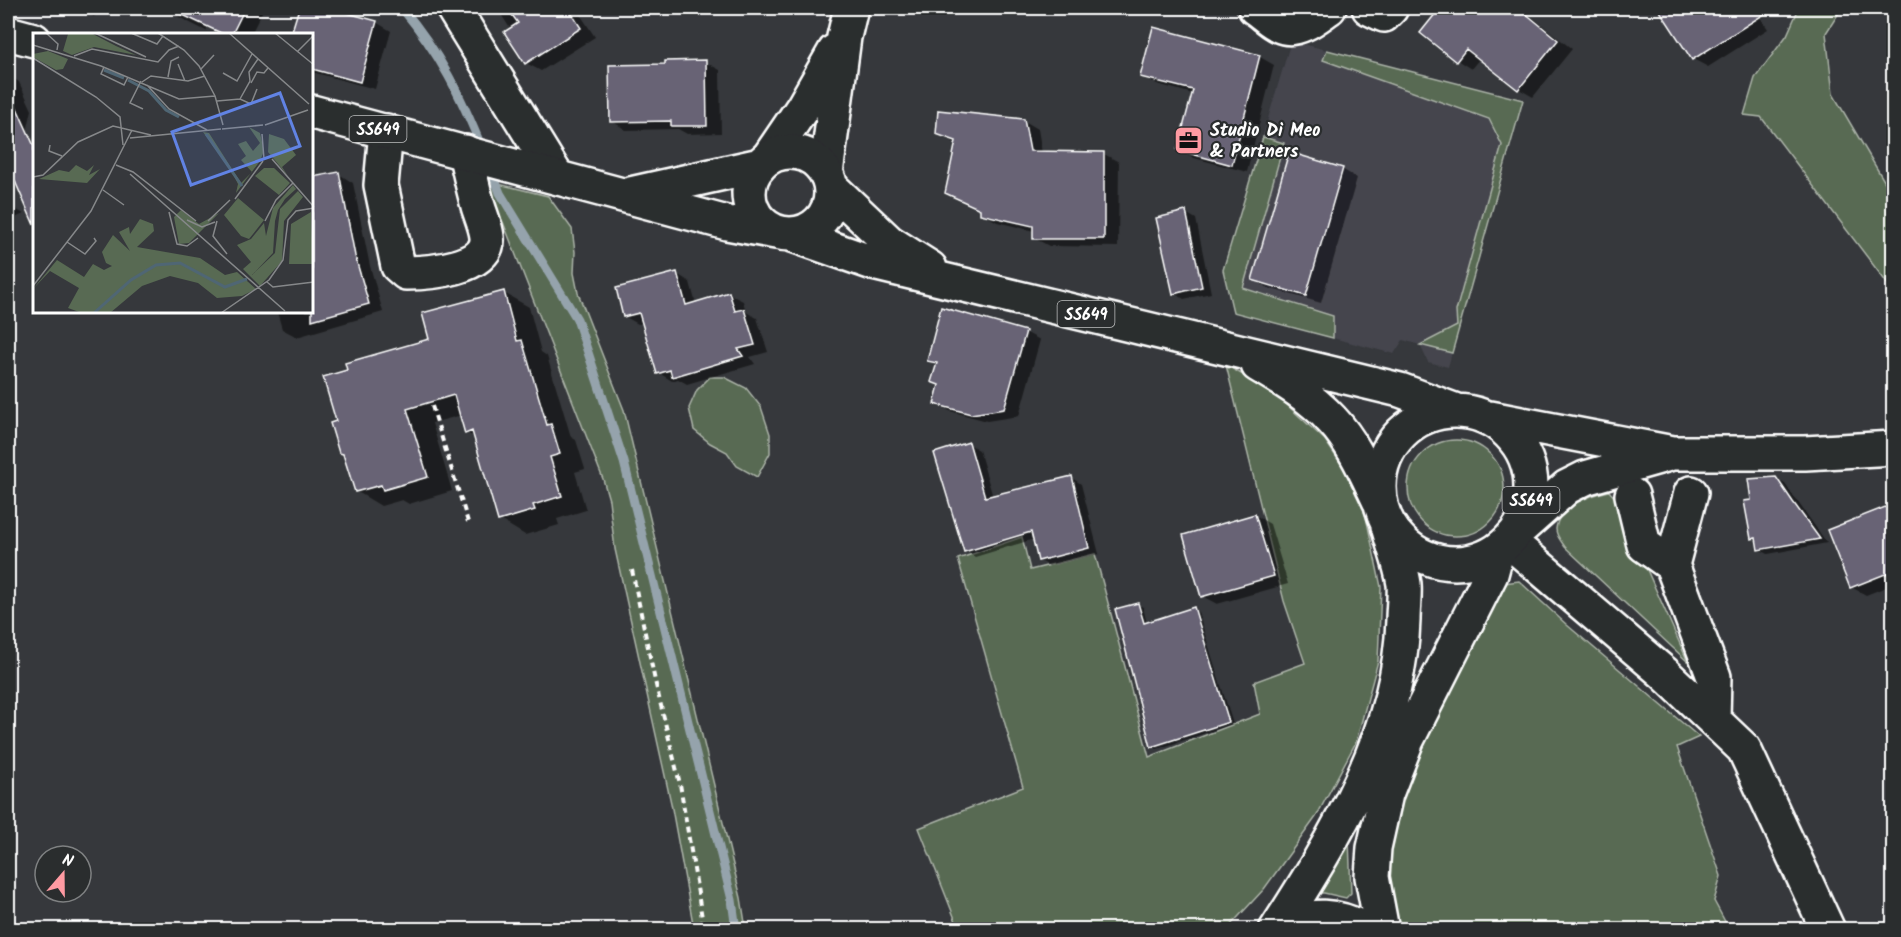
<svg xmlns="http://www.w3.org/2000/svg" width="1901" height="937" font-family="Kalam,sans-serif">
<style>
.built{fill:#45454d}
.green{fill:#586a53;stroke:#acb4a9;stroke-width:1.5}
.shadow{fill:#0007}
.lines{fill:none;stroke-linecap:round;stroke-linejoin:round}
.stream{stroke:#95a3ac;stroke-width:9}
.building{fill:#676375;stroke:#fff;stroke-width:1.5}
.minor-casing{stroke:#fff;stroke-width:38}
.major-casing{stroke:#fff;stroke-width:38}
.path{stroke:#fff;stroke-width:4;stroke-dasharray:6 4.5;stroke-linecap:butt}
.minor{stroke:#2a2d2e;stroke-width:33}
.major{stroke:#2a2d2e;stroke-width:33}
.labels{text-anchor:middle;stroke-width:4.5;stroke-linejoin:round;paint-order:stroke}
.shield{fill:#2a2d2e;stroke:#bfc0c0;stroke-width:1.5}
.shield-label{font-size:16px;font-weight:bold;fill:#fff}
.poi-label{font-size:18px;font-weight:bold;fill:#fff;stroke:#2a2d2e;text-anchor:start}
.inset-river{fill:none;stroke:#4f6674;stroke-width:3}
.inset-road{fill:none;stroke:#86888a;stroke-width:1.5}
.view{fill:#6183e4;fill-opacity:0.15;stroke:#6183e4;stroke-width:3}
.inset-edge{fill:none;stroke:#fff;stroke-width:3}
</style>
<rect width="100%" height="100%" fill="#36383c"/>
<filter id="ink" filterUnits="userSpaceOnUse"><feTurbulence type="fractalNoise" baseFrequency=".0167" numOctaves="2"/><feDisplacementMap in="SourceGraphic" scale="12" xChannelSelector="R" yChannelSelector="G"/><feConvolveMatrix kernelMatrix="1 2 1 2 8 2 1 2 1" color-interpolation-filters="sRGB"/></filter>
<g filter="url(#ink)">
<path class="built" d="M1291 41 1523 100 1448 367 1428 362 1420 345 1403 340 1394 354 1233 312 1223 270Z"/>
<path class="green" d="M1799 8H1842L1826 33 1833 94 1893 196V291L1761 117 1744 115 1755 78 1787 35Z
M1327 50 1523 100 1452 353 1420 345 1457 326 1456 311 1502 145 1489 119 1323 60Z
M1263 137 1284 143 1243 288 1333 316V338L1233 312 1223 270Z
M478 179 548 196 572 229 575 252 574 273 578 293 624 410 741 898 746 929H694L671 803 615 549 609 500 603 479 503 222Z
M1226 365 1274 393 1325 440 1353 482 1366 517 1381 587 1378 661 1356 742 1316 817 1264 889 1227 929H959L919 828 1023 787 958 559 1022 537 1030 570 1095 554 1149 757 1260 714 1254 682 1305 663 1284 601Z
M724 377 746 388 761 407 770 434V453L757 477 737 466 727 452 710 443 694 430 689 408 697 390 710 377Z
M1408 488a48 48 0 1 1 96 0a48 48 0 1 1-96 0Z
M1609 491 1615 498 1688 662 1565 547C1561 541 1556 536 1556 529 1558 506 1591 495 1609 491Z
M1519 581 1567 625 1699 737 1677 747 1721 876 1714 901 1729 929H1400L1389 900 1383 857 1393 810 1497 584Z
M1349 839 1351 893 1346 898 1324 893H1306Z"/>
<path class="shadow" d="M77 8H100L94 17Z
M161 8H264L251 34H224L208 27 206 31Z
M300 8H323L376 22 391 31 375 89 312 72V34H293Z
M497 8H576L595 37 541 71 526 63 511 30Z
M1442 8H1505L1512 13 1517 8 1531 16 1572 49 1533 97 1519 89 1480 58 1471 69 1457 60 1422 33Z
M1659 8H1754L1768 29 1708 67 1693 59Z
M1154 29 1260 57 1274 65 1247 172 1194 158 1179 149 1193 94 1157 84 1142 76Z
M705 62 720 70 721 133 687 134 678 129 626 130 612 121 667 66Z
M8 75 19 82 32 110 10 206 24 214 8 221Z
M1023 120 1038 129 1042 153 1104 154 1119 162 1118 247 1049 246 1034 238V231L997 222 982 213V210L947 193 957 144 938 133Z
M1342 169 1357 178 1321 303 1268 288 1254 280Z
M339 174 353 183 370 266 383 312 297 337 282 329 277 312H312V179Z
M1186 213 1196 219 1211 293 1184 299 1174 293Z
M677 274 690 282 696 304 729 294 743 301 746 312 757 318 768 352 750 357 755 364 687 384 678 379 672 381 659 373 644 323 638 324 624 316Z
M504 293 529 307 541 352 547 356 571 437 576 440 585 469 575 472 586 510 557 519 559 525 525 535 500 520 476 438 467 433 462 415 432 423 452 491 409 504 402 500 381 506 356 491 338 422 349 371 430 340Z
M1025 332 1040 340 1019 416 987 421 950 411 935 403 940 386 933 382 938 365 928 360Z
M969 444 979 450 993 497 1072 478 1081 484 1099 554 1049 566 1039 560 1034 539 975 557 965 551Z
M1776 479 1785 484 1827 543 1768 554 1759 549 1758 541 1752 538 1753 501Z
M1892 506 1894 584 1866 595 1851 587Z
M1255 515 1270 524 1288 584 1217 604 1202 596Z
M1138 605 1143 607 1147 624 1194 609 1198 612 1233 724 1157 749 1153 746Z"/>
<g class="lines">
<path class="stream" d="M402 8C440 53 461 96 483 151
M490 166 500 193 577 319 624 462 732 900 736 930"/>
</g>
<path class="building" d="M168 8H245L232 34H223Z
M299 8H329L377 21 360 82 312 69V34H291Z
M507 8H568L581 28 525 64 504 32 518 23Z
M1440 8H1519L1558 40 1518 90 1466 49 1456 62 1420 33Z
M1658 8H1774L1692 60Z
M1153 27 1260 55 1232 165 1177 150 1193 90 1140 77Z
M706 60 707 126H671V121L610 122 609 65 665 64V61Z
M8 88 34 146V225L8 165Z
M938 110 1024 119 1030 151 1104 152V239H1033V226L980 214V209L945 193 956 141 936 134Z
M1289 152 1343 168 1306 296 1252 280Z
M339 172 355 256 369 304 312 320V177Z
M1186 211 1202 287 1173 294 1156 218Z
M677 272 686 305 729 292 735 311 744 309 755 345 738 349 743 356 672 377 670 370 657 374 639 313 623 317 616 288Z
M504 291 517 341 522 340 547 425 551 424 560 454 550 457 562 496 533 505 535 510 498 521 472 431 465 434 454 395 407 409 428 477 383 490 381 485 355 492 343 454 339 453 330 423 336 421 323 377 347 370 345 363 429 339 422 313Z
M941 307 1026 331 1004 409 971 414 934 404 939 385 931 382 937 363 927 361Z
M969 442 985 497 1072 476 1089 548 1038 561 1031 532 964 552 934 453Z
M1776 477 1793 502 1820 539 1758 550 1756 538 1751 539 1744 501 1751 500 1748 479Z
M1893 504V571L1850 588 1827 530Z
M1255 514 1274 576 1201 597 1183 535Z
M1138 603 1144 623 1194 607 1229 722 1151 747 1115 609Z"/>
<g class="lines">
<defs>
<path id="minor" d="M453 8 557 177
M1255 8C1263 13 1275 25 1284 27 1300 31 1317 16 1329 8
M1369 8 1384 15 1391 8
M386 131 381 185 398 266 406 273C427 273 490 269 487 237 486 227 481 216 478 206 473 188 469 170 465 152
M769 157 803 107 835 51
M826 173 844 37 851 8
M1691 493 1672 565 1714 677 1713 719
M1632 495 1644 545 1672 565
M1510 542 1664 673 1744 749 1828 930"/>
<path id="major" d="M8 33 34 40
M312 112 727 223 776 232
M749 193a41 41 0 1 1 82 0a41 41 0 1 1-82 0Z
M831 187 889 242 930 268
M630 194 760 165
M790 234 873 263 1400 390 1454 410
M1258 365C1285 381 1311 397 1332 420 1353 442 1366 473 1379 500
M1379 487a76 76 0 1 1 152 0a76 76 0 1 1-152 0Z
M1490 418 1673 453H1805L1894 448
M1522 527 1567 487 1585 478 1666 455
M1276 930C1335 838 1400 732 1403 620 1403 609 1405 595 1404 584 1401 565 1393 545 1388 526
M1282 930C1311 911 1337 915 1366 930
M1382 930 1372 877 1374 848 1386 794 1407 740 1491 574 1497 552"/>
</defs>
<use href="#minor" class="minor-casing"/>
<use href="#major" class="major-casing"/>
<path class="path" d="M432 406 468 522
M632 570 655 681 680 784 704 930"/>
<use href="#minor" class="minor"/>
<use href="#major" class="major"/>
</g>
</g>
<defs>
<symbol id="office-square" viewBox="-11 -11 22 22"><rect x="-9" y="-9" width="18" height="18" rx="4" fill="#ff9aa2" stroke="#2a2d2e"/><path d="M-6-3h4V-5.5h4V-3h4V5H-6ZM-1-4.5V-3h2v-1.5ZM-6 0V1H6V0Z" fill="#111"/></symbol>
</defs>
<g fill-rule="evenodd">
<use href="#office-square" x="1172" y="124" width="33" height="33"/>
</g>
<g class="labels">
<g class="shield">
<rect x="349.5" y="116" width="57" height="26" rx="4.5"/>
<rect x="1057.5" y="301" width="57" height="26" rx="4.5"/>
<rect x="1502.5" y="487" width="57" height="26" rx="4.5"/>
</g>
<g class="shield-label">
<text x="378" y="135">SS649</text>
<text x="1086" y="320">SS649</text>
<text x="1531" y="506">SS649</text>
</g>
<g class="poi-label">
<text x="1210" y="136">Studio Di Meo<tspan x="1210" dy="21">&amp; Partners</tspan></text>
</g>
</g>
<g transform="translate(33 33)">
<rect width="280" height="280" fill="#36383c"/>
<path d="M58 0 83 13 103 22 61 14 39 22 30 18 35 1ZM15 18 35 26 30 36 23 37 0 24V21ZM216 94 227 100 231 118 227 128 203 160 205 151 198 137 170 99 176 100 208 150 219 139 208 127 213 123 205 111 213 108 220 118 227 110ZM236 101 251 106 263 122 249 134 255 143 235 119ZM43 132 54 138 61 132 56 142 67 136 54 150 6 146 26 137 36 139ZM231 135H241L257 150 246 162 222 143ZM260 152 263 156 252 166 245 177 242 188 240 220 219 242 242 220 247 176 265 158 270 164 251 188 249 228 227 253 210 236 218 229 204 212 218 206 231 190 233 203 240 175ZM205 165 231 187 216 206 208 203 191 182ZM148 177 166 191 186 180 156 210 146 211 141 184ZM278 179 280 231H256L258 191ZM107 186 120 191 121 198 104 214 167 225 192 242 204 239 223 256 209 263 184 265 165 250 137 243 109 253 77 280H49L35 275 46 255 17 238 0 256 24 227 51 244 60 231 71 237 79 233 73 230 69 219 80 202 97 218 86 199 96 194 97 201Z" fill="#586a53"/>
<path class="inset-river" d="M71 37 91 45M95 47 116 58 133 77 146 84M173 101 209 153M61 280 98 247 123 232 147 230 192 254 214 246"/>
<path class="inset-road" d="M13 0 25 11 24 17M62 0 113 24M98 0 124 11 130 3M125 0 151 17 166 33 182 63 190 92M196 0 276 71M242 0 281 32M0 12 68 33 146 66 182 63M264 19 281 2M41 23 59 16 125 29 136 17 146 13M0 25 63 64 87 84 90 112M145 31 152 48M71 34 68 41 91 52 95 44M168 36 181 22M190 40 204 48 219 21M135 44 138 28 146 24M108 48 97 70 110 76M109 49 118 43 155 48 172 43M218 50 224 39 231 40 235 35M114 52 136 76 174 97M207 66 217 48 216 39 225 26M184 68 207 66 218 71 224 56M232 92 275 77M189 96 230 92M229 101 231 126M97 105 188 96M17 112 16 118 29 123M239 126 281 174M83 132 100 139 163 188M97 141 252 278M0 144 10 142 45 109 80 93 118 102M70 157 91 172M202 166 230 128M136 179 144 211 154 213 165 205M154 187 169 194 182 189M175 188 197 167M184 188 180 203 194 221M232 188 243 167 260 150M34 209 52 221 63 208 61 205M234 249 240 254 281 249M0 253 58 178 99 97M188 280 236 247 250 227 255 187 263 178 281 175"/>
<path class="view" d="M247 60 267 113 158 152 139 99Z"/>
<rect width="280" height="280" class="inset-edge"/>
</g>
<rect width="1901" height="937" fill="none" stroke="#2a2d2e" stroke-width="30"/>
<rect x="15" y="15" width="1871" height="907" fill="none" stroke="#fff" stroke-width="2" filter="url(#ink)"/>
<g transform="translate(63 874) rotate(20)"><circle r="28" fill="#2a2d2e" stroke="#7f8182" stroke-width="1.5"/>
<path d="M0-4.5L10 22L0 15L-10 22Z" fill="#ff9aa2"/>
<text y="-9" font-size="16" font-weight="bold" text-anchor="middle" fill="#ffffff">N</text>
</g>
</svg>
